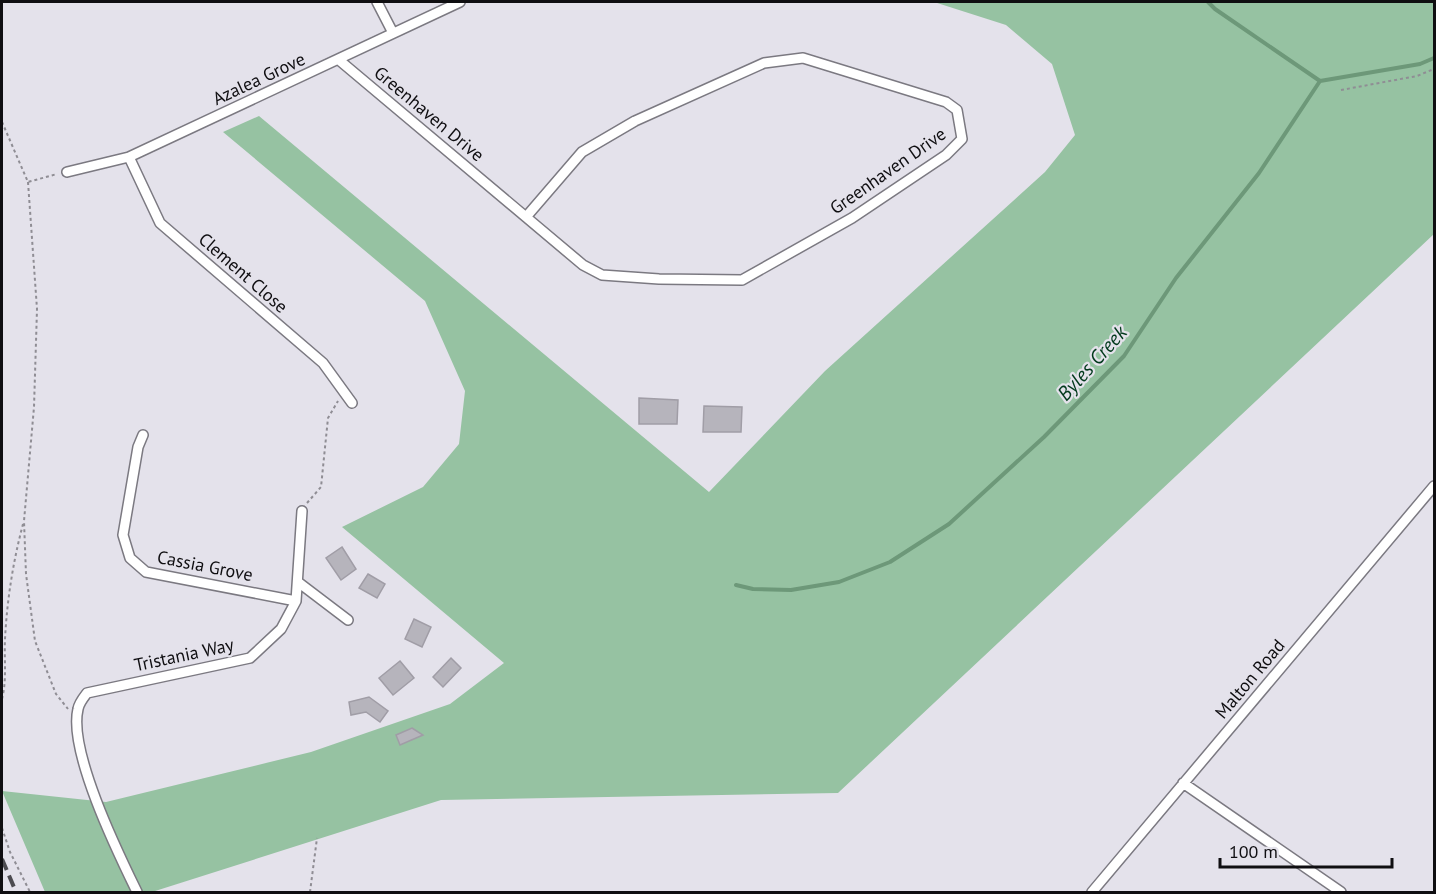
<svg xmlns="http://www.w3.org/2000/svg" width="1436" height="894" font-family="'PT Sans',sans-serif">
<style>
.forest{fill:#96c2a2}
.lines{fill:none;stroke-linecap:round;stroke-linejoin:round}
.stream{stroke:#6d9879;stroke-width:4}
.building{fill:#b6b4bc;stroke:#a09da6;stroke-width:1.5}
.minor-casing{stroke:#7b7981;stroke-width:12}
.path{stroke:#8f8d94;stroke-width:2;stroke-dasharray:3 3;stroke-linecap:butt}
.minor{stroke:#fff;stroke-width:9}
.rail{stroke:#4c4b50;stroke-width:4;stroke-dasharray:12 6;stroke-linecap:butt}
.labels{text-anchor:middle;stroke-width:4.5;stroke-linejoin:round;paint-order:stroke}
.street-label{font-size:18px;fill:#0f0e11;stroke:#e4e2eb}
.water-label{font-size:20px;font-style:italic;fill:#01391b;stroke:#e4e2eb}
</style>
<rect width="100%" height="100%" fill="#e4e2eb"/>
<path class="forest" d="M934 2H1434V234L838 793 441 800 152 892H45L2 791 106 802 311 752 450 704 504 663 342 527 423 487 459 444 465 391 425 301 223 132 259 116 709 492 825 371 1045 172 1075 135 1052 64 1006 25Z"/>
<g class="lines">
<path class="stream" d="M1208 2 1215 9 1320 81
M736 585 753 589 791 590 839 582 890 562 949 524 1044 437 1124 356 1176 278 1259 173 1320 81 1420 64 1434 58"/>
</g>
<path class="building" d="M639 398 678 400 677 424H639Z
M704 406 742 407 741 432H703Z
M342 547 356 569 341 580 326 558Z
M368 574 385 584 377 598 359 588Z
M414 619 431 627 422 647 405 639Z
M451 658 461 668 443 687 433 677Z
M400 661 414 678 393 695 379 678Z
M369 697 388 711 380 722 366 712 351 715 349 702Z
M412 728 423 735 400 745 396 735Z"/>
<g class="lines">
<defs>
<path id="minor" d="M377 2 393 33
M339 60 583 265 602 275 659 279 742 280 852 218 946 155 962 139 957 110 946 102 803 58 764 63 635 121 582 152 526 217
M129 157 160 223 323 363 352 403
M67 172 129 157 460 2
M143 435 138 447 123 535 130 558 146 572 296 601
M298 582 348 620
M1183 783 1341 892
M137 892C118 853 68 751 78 709 79 703 84 697 87 693L250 658 281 629 296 601 302 511
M1092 892 1434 486"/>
</defs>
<use href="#minor" class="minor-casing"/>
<path class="path" d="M1341 90 1417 76 1434 69
M2 122 28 182 57 174
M28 182 37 309 34 407 24 521 26 574 35 641 56 694 68 709
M307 503 321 487 328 418 338 401
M2 699C7 680 4 659 5 639 7 600 13 562 23 524
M2 828 10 852 30 892
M310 892 317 838"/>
<use href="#minor" class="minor"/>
<path class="rail" d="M2 859 16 892"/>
</g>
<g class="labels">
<g class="street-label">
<text transform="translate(259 79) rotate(-25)" y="6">Azalea Grove</text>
<text transform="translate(429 114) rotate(40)" y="6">Greenhaven Drive</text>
<text transform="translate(888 171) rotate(-35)" y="6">Greenhaven Drive</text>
<text transform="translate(243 273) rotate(41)" y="6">Clement Close</text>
<text transform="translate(205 566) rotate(11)" y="6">Cassia Grove</text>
<text transform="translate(184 655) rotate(-12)" y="6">Tristania Way</text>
<text transform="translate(1250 679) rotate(-50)" y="6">Malton Road</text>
</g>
<g class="water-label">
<text transform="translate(1092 363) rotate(-48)" y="7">Byles Creek</text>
</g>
</g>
<rect width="1436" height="894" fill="none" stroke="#0f0e11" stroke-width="6"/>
<path d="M1220 858v9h172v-9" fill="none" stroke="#0f0e11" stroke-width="3"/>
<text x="1229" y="858" font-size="18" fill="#0f0e11" stroke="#e4e2eb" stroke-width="4.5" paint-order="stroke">100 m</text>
</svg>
